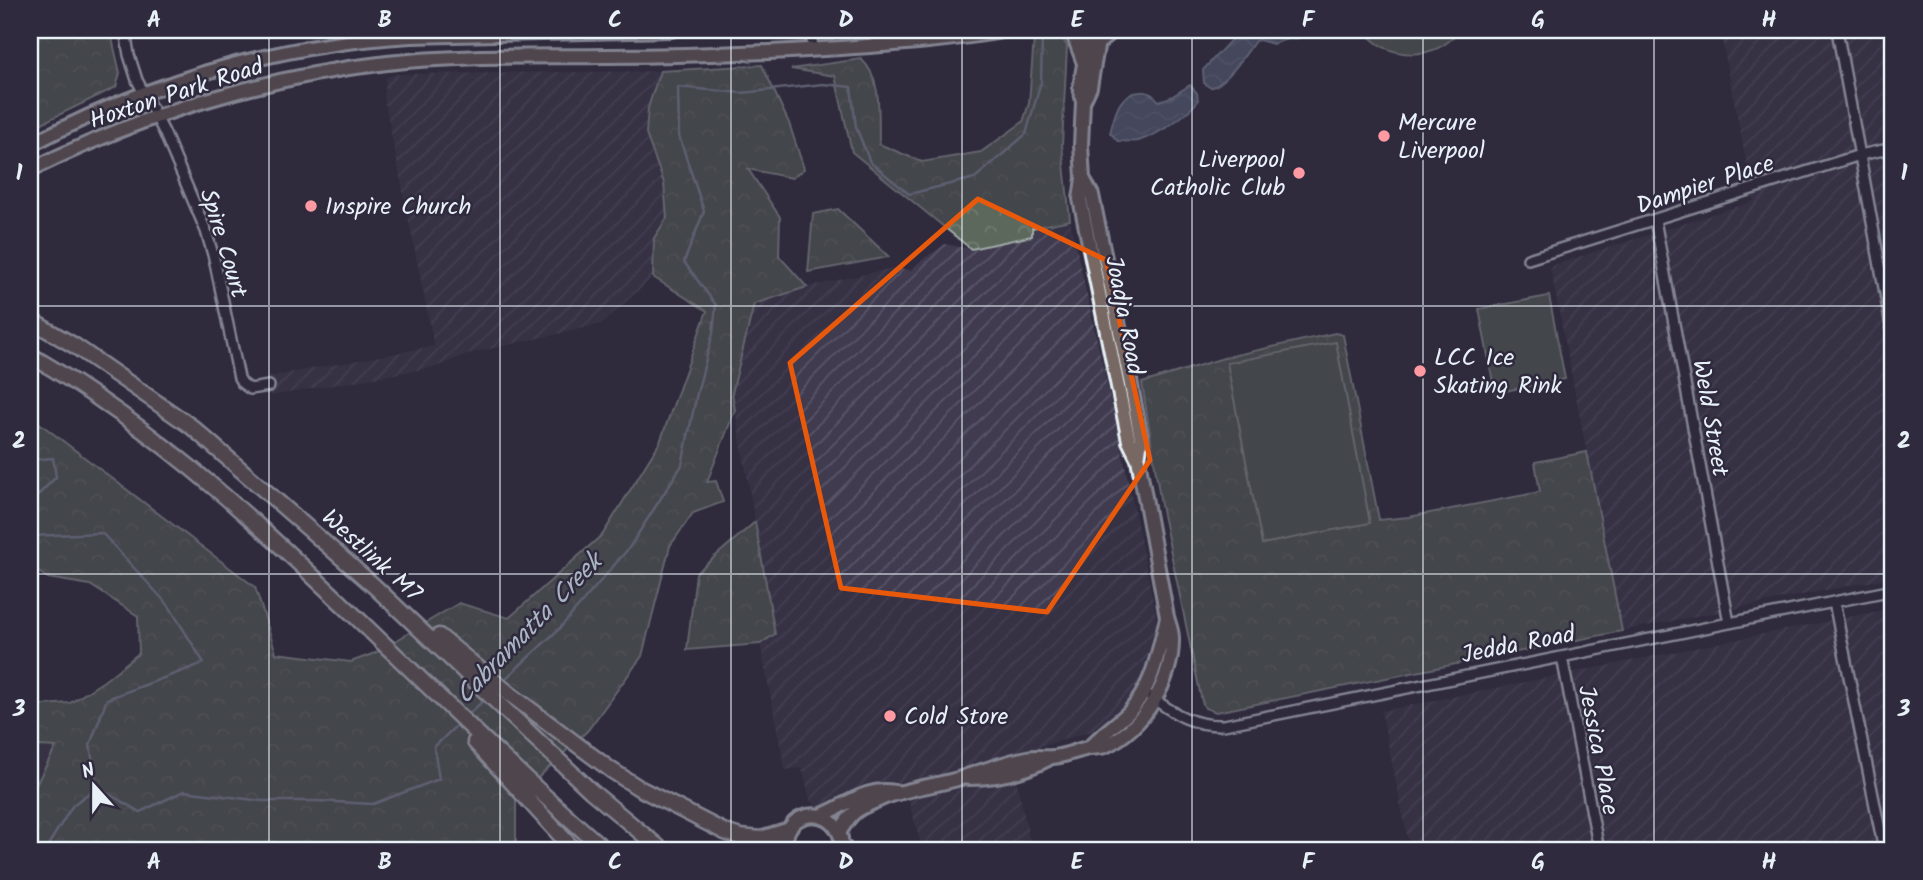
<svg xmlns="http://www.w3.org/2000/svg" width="1923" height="880" font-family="Kalam,sans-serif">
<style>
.built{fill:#3f3a50}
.industrial{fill:url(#industrial-furrows)}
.forest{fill:url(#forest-crowns);stroke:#a2acaa;stroke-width:2}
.pitch{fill:#5c675b;stroke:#a2acaa;stroke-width:2}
.water{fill:url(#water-waves);stroke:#95a1b3;stroke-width:2}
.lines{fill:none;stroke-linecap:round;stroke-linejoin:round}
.stream{stroke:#95a1b3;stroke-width:2.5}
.minor-casing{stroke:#e8f1f8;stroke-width:14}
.major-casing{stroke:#e8f1f8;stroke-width:18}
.highway-casing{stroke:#e8f1f8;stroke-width:19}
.minor{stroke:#2f2a3d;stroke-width:9}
.major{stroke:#776864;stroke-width:12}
.highway{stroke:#776864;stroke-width:14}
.marked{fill:none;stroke:#e8590c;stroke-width:5;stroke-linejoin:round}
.grid{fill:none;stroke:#e8f1f8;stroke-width:2;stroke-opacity:0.55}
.poi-dot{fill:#ff9aa2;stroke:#2f2a3d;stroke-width:2.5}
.labels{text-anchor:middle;stroke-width:5;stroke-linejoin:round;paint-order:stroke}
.street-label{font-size:24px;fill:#e8f1f8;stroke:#2f2a3d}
.poi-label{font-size:24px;fill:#e8f1f8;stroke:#2f2a3d;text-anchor:start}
.water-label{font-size:26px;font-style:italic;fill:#aab5c4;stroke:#2f2a3d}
.neatline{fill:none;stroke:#e8f1f8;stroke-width:2.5}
.grid-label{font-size:23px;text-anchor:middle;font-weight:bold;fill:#e8f1f8}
</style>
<defs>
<pattern id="industrial-furrows" width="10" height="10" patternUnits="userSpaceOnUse" patternTransform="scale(1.75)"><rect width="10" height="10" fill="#3f3a50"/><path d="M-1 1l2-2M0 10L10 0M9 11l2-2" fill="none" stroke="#5b576a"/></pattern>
<pattern id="forest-crowns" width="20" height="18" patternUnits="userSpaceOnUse" patternTransform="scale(1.75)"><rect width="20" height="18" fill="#5c675b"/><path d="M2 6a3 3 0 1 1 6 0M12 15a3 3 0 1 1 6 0" fill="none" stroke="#737d73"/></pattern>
<pattern id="water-waves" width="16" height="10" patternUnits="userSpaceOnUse" patternTransform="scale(1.75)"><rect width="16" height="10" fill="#5e6b85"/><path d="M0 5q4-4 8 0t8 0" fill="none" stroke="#758197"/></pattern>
</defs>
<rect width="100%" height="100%" fill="#2f2a3d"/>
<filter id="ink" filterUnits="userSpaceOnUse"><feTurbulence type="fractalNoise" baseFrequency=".0143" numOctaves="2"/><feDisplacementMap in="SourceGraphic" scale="14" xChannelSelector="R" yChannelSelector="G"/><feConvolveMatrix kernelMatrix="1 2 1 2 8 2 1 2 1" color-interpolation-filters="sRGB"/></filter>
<g filter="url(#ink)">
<path class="built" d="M40 746 56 747 30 796V754Z"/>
<path class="industrial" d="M1720 30H1893V577L1622 631 1550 266 1754 201Z
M660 71 648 108 646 134 664 183 667 218 654 238 653 277 602 324 467 354 436 367 271 396 267 377 434 346 384 98 386 77 399 74Z
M1070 220 1123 455 1156 615V637L1150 663 1141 684 1114 716 1092 731 1011 756 1032 850H926L921 845 910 806 906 780 867 789 837 804 823 808 817 807 810 800 802 768 785 770 760 644 775 634 732 393 754 304 807 287 892 268 911 270 918 263 945 244 971 249 1032 236V228Z
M1893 608V850H1410L1381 711Z
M516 844 519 850H197L200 848Z"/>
<path class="forest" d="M30 30H110L120 73 116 87 30 129Z
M1056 33 1062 38 1067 46 1062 145 1070 220 1032 228V236L971 249 852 152 835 76 791 69 861 59C883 78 878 117 879 144L922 162 981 152 1023 122 1029 103 1034 38Z
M762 65 789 123 804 169 792 178 748 169 780 217 779 256 807 287 754 304 732 393 735 410 707 482 716 481 723 502 693 513 670 546 642 656 588 730 516 799V844L200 848 197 850H30V796L56 747 40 746 30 754V740L36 732 30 720V706L70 703 104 681 139 653 138 616 90 585 48 578 30 567V416L255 587 276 653 351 662 375 653 459 603 509 618 603 534 660 442 707 311 653 277 654 238 667 218 664 183 646 134 648 108 660 71Z
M838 209 889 257 808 272 813 214Z
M1335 333 1343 335 1379 520 1409 517 1540 492 1535 462 1587 452 1622 631 1216 712 1205 708 1202 702 1161 505 1142 383 1227 357Z
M755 522 775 634 760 644 687 650 696 573Z"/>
<path class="pitch" d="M1364 30H1459C1438 62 1385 61 1364 30Z
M1549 296 1565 379 1495 393 1479 309Z
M1336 342 1370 523 1262 544 1227 363Z"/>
<path class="water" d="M1240 30H1296L1299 38 1284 40 1273 44 1259 40 1255 41C1247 52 1228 81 1215 86 1209 89 1208 86 1204 83L1203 70Z
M1190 85 1197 93 1198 101C1186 116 1159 134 1141 140 1134 143 1125 141 1118 141L1110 133C1115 115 1118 93 1140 92 1149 91 1153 95 1159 101L1171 97Z"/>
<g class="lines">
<path class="stream" d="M30 460 53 458 56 477 30 503
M30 536 102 533 169 606 204 663 107 699 90 745 97 787
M503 681 560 628 629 548 682 465 697 393 713 333 716 305 684 262 704 211 679 136 678 87 742 93 823 84 851 87 856 127 870 162 909 194 975 178 1026 134 1041 82 1042 38 1044 30
M468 715 486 698
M45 850 73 805 97 787 140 812 184 791 262 801H317L373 804 439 779 434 747 460 722"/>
<defs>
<path id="minor" d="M125 30 129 55 137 80 164 132 206 231 214 258 239 378 242 383 250 389 269 386
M811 30 813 50
M1837 30 1893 337
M1655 220 1729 623
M1528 259 1860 155 1893 148
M1834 602 1884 850
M1562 657 1599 850
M1150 696C1174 714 1193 726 1224 725L1893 590"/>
<path id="major" d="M1069 30 1073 34 1084 63
M1097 44 1114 30
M1083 102 1090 87 1100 30
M30 145C149 82 277 44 411 36L672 30
M30 170C142 115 263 77 387 63 459 55 532 57 604 56 683 56 762 53 841 48 898 44 953 40 1009 30
M1083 178 1092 195 1131 385 1141 439 1138 459
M1089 748C1101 734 1116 725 1129 712 1154 685 1158 652 1167 618
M968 778C996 778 1024 772 1048 759
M820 816C846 806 866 786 895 792
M839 833C854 808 858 809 883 798 908 788 935 786 961 778 983 771 1004 762 1027 758 1035 756 1045 758 1053 757 1066 756 1077 750 1089 748 1095 747 1100 748 1105 746 1144 728 1173 680 1172 638 1172 631 1169 624 1167 617L1138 459 1129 441 1080 199 1083 178 1081 145 1083 102 1080 87 1090 30
M786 850C780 812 830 801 841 838"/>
<path id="highway" d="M30 320 75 346 192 427 374 586 591 791 662 850
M30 355C165 434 271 535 383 643 456 713 529 784 605 850
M439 636 511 695 611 770 639 788 725 832 740 837 761 839 787 831
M475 742 574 850
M841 843 845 850"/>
</defs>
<use href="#minor" class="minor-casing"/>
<use href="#major" class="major-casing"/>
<use href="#highway" class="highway-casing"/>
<use href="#minor" class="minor"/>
<use href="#major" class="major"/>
<use href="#highway" class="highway"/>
</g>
</g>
<path d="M0 0H1923V880H0ZM978 199 1106 260 1150 460 1047 612 841 588 790 363Z" fill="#2f2a3d" fill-opacity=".55" fill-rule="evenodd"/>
<path class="marked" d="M978 199 1106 260 1150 460 1047 612 841 588 790 363Z"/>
<path class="grid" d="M269 30V850M500 30V850M731 30V850M962 30V850M1192 30V850M1423 30V850M1654 30V850M30 306H1893M30 574H1893"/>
<g class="poi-dot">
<circle cx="1384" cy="136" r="7"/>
<circle cx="1299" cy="173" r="7"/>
<circle cx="311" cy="206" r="7"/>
<circle cx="1420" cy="371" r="7"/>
<circle cx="890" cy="716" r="7"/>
</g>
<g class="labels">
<g class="street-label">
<text transform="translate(176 93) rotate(-18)" y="8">Hoxton Park Road</text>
<text transform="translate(1705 184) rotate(-18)" y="8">Dampier Place</text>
<text transform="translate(224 243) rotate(73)" y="8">Spire Court</text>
<text transform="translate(1125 315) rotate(79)" y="8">Joadja Road</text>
<text transform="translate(1711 418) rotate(80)" y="8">Weld Street</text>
<text transform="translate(372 555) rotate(42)" y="8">Westlink M7</text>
<text transform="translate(1518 644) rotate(-11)" y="8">Jedda Road</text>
<text transform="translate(1599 750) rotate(79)" y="8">Jessica Place</text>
</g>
<g class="poi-label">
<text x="1398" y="130">Mercure<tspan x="1398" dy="28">Liverpool</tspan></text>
<text x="1285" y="167" text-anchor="end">Liverpool<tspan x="1285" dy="28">Catholic Club</tspan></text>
<text x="325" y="214">Inspire Church</text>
<text x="1434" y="365">LCC Ice<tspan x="1434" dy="28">Skating Rink</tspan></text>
<text x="904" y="724">Cold Store</text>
</g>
<g class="water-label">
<text transform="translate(528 628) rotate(-46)" y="9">Cabramatta Creek</text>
</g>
</g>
<rect width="1923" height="880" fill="none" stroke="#2f2a3d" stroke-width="77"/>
<g transform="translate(94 786) rotate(339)" stroke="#2f2a3d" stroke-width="5" paint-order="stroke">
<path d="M0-5L12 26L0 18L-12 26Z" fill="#e8f1f8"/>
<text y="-10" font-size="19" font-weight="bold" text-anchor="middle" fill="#e8f1f8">N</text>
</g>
<rect x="38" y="38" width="1846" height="804" class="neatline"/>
<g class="grid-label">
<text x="154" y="27">A</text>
<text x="385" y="27">B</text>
<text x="615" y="27">C</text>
<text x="846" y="27">D</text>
<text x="1077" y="27">E</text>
<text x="1308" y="27">F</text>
<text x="1538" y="27">G</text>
<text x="1769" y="27">H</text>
<text x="19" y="180">1</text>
<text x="1904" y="180">1</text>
<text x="19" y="448">2</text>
<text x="1904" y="448">2</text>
<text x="19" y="716">3</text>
<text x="1904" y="716">3</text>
<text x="154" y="869">A</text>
<text x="385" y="869">B</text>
<text x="615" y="869">C</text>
<text x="846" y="869">D</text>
<text x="1077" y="869">E</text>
<text x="1308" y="869">F</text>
<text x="1538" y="869">G</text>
<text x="1769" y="869">H</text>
</g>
</svg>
